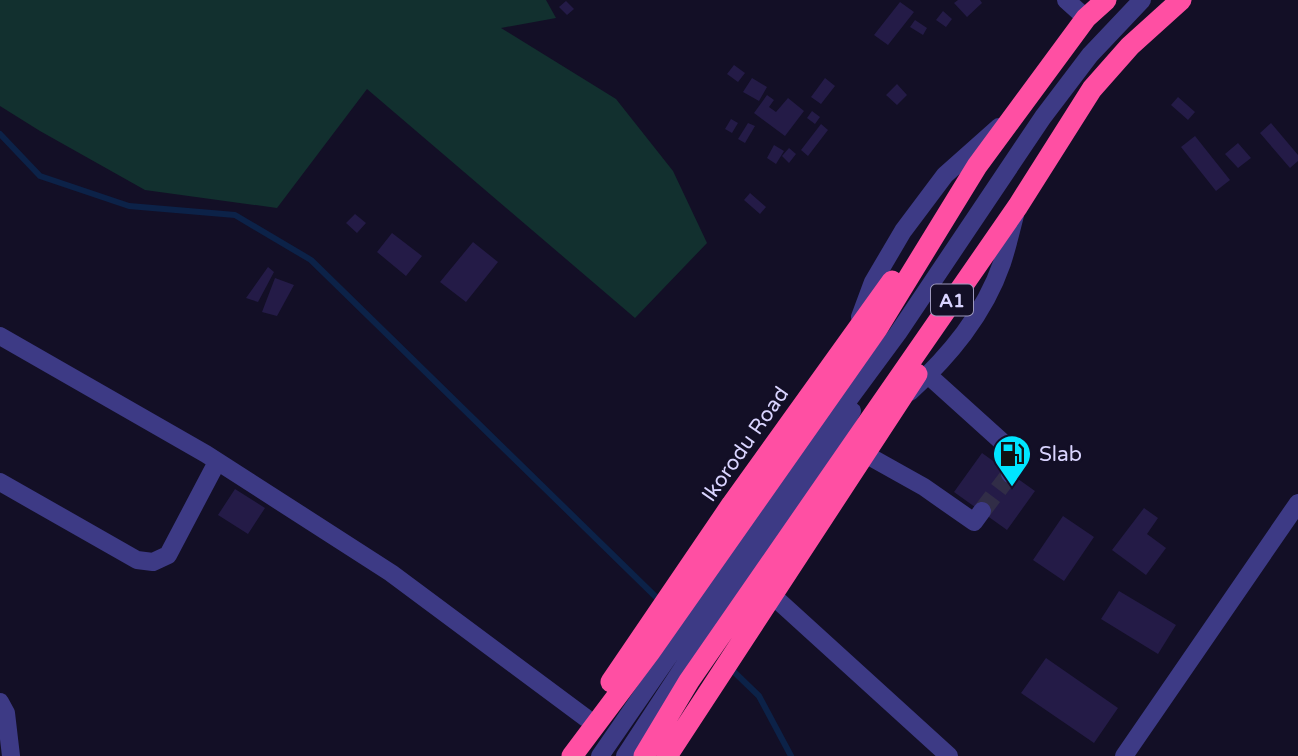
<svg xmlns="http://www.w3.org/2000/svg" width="1298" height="756" font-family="'Varela Round',sans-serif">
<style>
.green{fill:#12302f}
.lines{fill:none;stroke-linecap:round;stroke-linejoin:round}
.stream{stroke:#0c2248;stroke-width:6}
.building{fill:#241b47}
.minor-tunnel{stroke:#312d47;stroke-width:18;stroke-dasharray:18 9;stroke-linecap:butt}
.minor{stroke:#3d3a85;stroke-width:18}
.highway{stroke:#ff4fa3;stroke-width:21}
.labels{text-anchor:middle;stroke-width:5;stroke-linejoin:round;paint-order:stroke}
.shield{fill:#130f26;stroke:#9e99be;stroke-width:2}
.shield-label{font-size:19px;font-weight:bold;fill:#d9d4ff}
.street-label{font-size:21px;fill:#d9d4ff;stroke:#130f26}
.poi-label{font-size:21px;fill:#d9d4ff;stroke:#130f26;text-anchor:start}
</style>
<rect width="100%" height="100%" fill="#130f26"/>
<path class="green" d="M0 0H546L556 18 501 28 616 99 673 171 707 243 635 318 367 89 277 208 145 190 40 131 0 106Z"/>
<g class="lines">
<path class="stream" d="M0 134 40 176 129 206 235 215 311 260 660 601
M729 667 759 696 791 756"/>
</g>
<path class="building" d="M958 0H980L982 3 967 17 954 3Z
M566 1 574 9 567 15 559 7Z
M900 2 914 12 888 45 874 35Z
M943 11 952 19 946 27 936 20Z
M915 20 927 28 923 35 910 27Z
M734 65 745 73 738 82 727 74Z
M752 78 767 87 759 101 743 92Z
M825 78 835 86 821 104 811 97Z
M897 84 907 95 897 105 886 95Z
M767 95 774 100 769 107 776 112 788 98 804 111 785 136 754 113Z
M1178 97 1195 112 1188 120 1171 105Z
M812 111 820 117 815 124 807 118Z
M731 119 738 123 732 133 725 129Z
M748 123 755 126 745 143 738 139Z
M1271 123 1298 155V161L1290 168 1260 133Z
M821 124 828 130 808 156 801 150Z
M1195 136 1230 180 1216 191 1181 147Z
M1238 143 1251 158 1238 168 1225 154Z
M774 145 784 151 776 164 767 158Z
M789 148 796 154 789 163 782 156Z
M750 193 766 207 760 214 744 200Z
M355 214 366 223 357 233 346 223Z
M392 233 422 256 406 276 377 252Z
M473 242 498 262 466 302 440 282Z
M268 267 274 272 258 302 246 298Z
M275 278 294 285 277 316 262 312Z
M982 453 1035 491 1007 530 954 492Z
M235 489 265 508 248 534 218 515Z
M1144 508 1158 518 1147 534 1166 548 1146 575 1112 550Z
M1063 516 1094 537 1064 581 1033 560Z
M1119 591 1176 625 1158 654 1101 619Z
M1046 658 1118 708 1094 743 1021 693Z"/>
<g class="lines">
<path class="minor-tunnel" d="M982 511 1010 474"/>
<path class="minor" d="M1066 0 1086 18
M860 317 873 282 903 231 945 175 999 127
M0 336 206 454 391 573 586 718
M928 375 1020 458 1010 474
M910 392C949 356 984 315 1002 263 1007 248 1011 231 1015 215
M865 454 924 487 974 522 982 511
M0 482 137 560 153 562 168 555 217 462
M772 595 949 756
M0 702 6 713 11 756
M600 756 802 463 898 333 1043 117 1090 55 1142 0
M625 756 726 602 816 473 852 411
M1124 756 1298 503"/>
<path class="highway" d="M611 682 732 504 892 281
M572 756 650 652 877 329 977 166 1086 18 1106 0
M644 756 689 681 1018 206 1092 89 1130 46 1181 0
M667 756 917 374"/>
</g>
<defs>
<symbol id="fuel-pin" viewBox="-11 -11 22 30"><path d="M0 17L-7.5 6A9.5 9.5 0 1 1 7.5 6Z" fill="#00e5ff" stroke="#130f26"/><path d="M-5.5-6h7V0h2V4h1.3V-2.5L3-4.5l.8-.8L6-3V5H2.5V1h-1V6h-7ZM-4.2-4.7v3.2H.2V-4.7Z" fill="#111"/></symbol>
</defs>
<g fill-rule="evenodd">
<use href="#fuel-pin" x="990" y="432" width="44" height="60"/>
</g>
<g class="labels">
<rect class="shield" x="931" y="284.5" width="42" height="31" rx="5"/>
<g class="shield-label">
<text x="952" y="307">A1</text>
</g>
<g class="street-label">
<text transform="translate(745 444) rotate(-55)" y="7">Ikorodu Road</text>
</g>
<g class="poi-label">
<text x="1039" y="461">Slab</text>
</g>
</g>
</svg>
